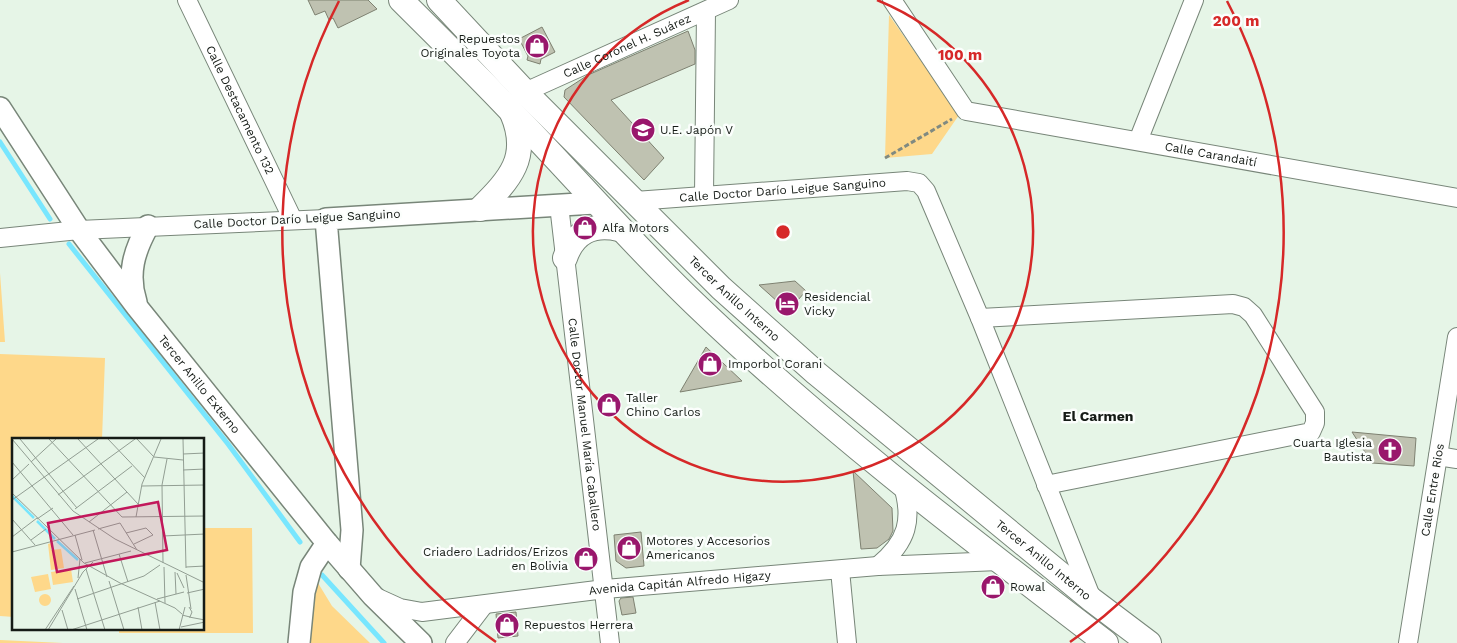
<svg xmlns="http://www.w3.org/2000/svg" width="1457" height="643" font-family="'Work Sans',sans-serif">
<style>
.green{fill:#fed88a}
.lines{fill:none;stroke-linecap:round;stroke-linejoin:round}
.stream{stroke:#78e6fe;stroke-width:5}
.building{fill:#bfc2b1;stroke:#7e8171}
.minor-casing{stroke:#788679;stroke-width:20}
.tertiary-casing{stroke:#788679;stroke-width:24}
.secondary-casing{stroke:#788679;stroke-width:26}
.path{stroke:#808a81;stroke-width:3;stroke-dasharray:5 2.5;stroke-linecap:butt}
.minor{stroke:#fff;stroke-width:18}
.tertiary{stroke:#fff;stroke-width:21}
.secondary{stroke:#fff;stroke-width:24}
.ring{fill:none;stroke:#d62828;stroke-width:2.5}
.labels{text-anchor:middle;stroke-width:5;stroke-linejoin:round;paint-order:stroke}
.poi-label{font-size:12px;fill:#151b16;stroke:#fbfefc;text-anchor:start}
.street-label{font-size:12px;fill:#151b16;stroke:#fbfefc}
.neighbourhood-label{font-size:14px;font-weight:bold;fill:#151b16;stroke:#fbfefc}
.inset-river{fill:none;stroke:#78e6fe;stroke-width:2.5}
.inset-road{fill:none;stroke:#929e93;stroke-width:1}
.view{fill:#c2185b;fill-opacity:0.15;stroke:#c2185b;stroke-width:2.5}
.inset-edge{fill:none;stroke:#151b16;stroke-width:2.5}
.centre{fill:#d62828;stroke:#fbfefc;stroke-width:2.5}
.ring-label{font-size:15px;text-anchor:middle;font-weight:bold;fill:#d62828;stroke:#fbfefc;stroke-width:5;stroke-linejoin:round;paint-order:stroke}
</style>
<rect width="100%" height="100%" fill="#e6f5e7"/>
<path class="green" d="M889 15 959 115 932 154 885 158Z
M0 273 5 342H0Z
M0 354 105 358 102 439H14V617L0 616Z
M204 528H252L253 633H119V629H204Z
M314 582 318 583 332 606 370 643H308Z
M0 640 63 643H0Z"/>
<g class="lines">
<path class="stream" d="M0 142 50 219
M69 244 228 444 300 542
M322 575 384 643"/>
</g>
<path class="building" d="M308 0H368L377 9 338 28 333 18 329 20 325 11 315 15Z
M542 27 555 52 541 59 540 64 527 60 528 56 519 39Z
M688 31 695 50V64L611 100 664 158 644 180 564 97 565 90 588 75Z
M795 281 806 291 788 311 759 285Z
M706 347 742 381 680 392Z
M1352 432 1416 438 1414 466 1372 463Z
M853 471 892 508 893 531 889 539 877 548 861 549Z
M641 532 644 566 626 568 616 561 614 535Z
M633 597 636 613 622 615 619 601 621 598Z
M516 612 518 636 498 638 496 614Z"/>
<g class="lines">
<defs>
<g id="minor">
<path id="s1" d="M187 0 293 220"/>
<path id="s2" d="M892 0 966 111 1457 198"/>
<path id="s3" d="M525 92 729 0"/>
<path d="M1138 141 1194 0"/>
<path d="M704 195 706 11"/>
<path id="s4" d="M635 201 907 181 919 183 926 191 980 318 1092 599"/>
<path id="s5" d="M559 205 610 643"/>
<path d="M0 238 79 230 326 219"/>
<path d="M980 318 1233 304 1244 307 1253 315 1315 412V423L1311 432 1046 485"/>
<path d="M1438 456 1457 459"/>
<path d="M878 566C907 542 914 520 902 483"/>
<path d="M840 570 847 643"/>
<path id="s6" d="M378 598 400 608 422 612 605 589 878 566 999 561"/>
<path d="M455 643 484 605"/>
<path id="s7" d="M1408 643 1457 337"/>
</g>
<g id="tertiary">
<path id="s8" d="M0 108 79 230 137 307 327 543 373 596 421 643"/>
<path d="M136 302C127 274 134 251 148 226"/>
<path d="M349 569 352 530 326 219 595 203"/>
<path d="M299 643 304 592 311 567 327 543"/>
</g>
<g id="secondary">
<path d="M401 0C437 36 474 72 509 109 572 174 630 242 695 304 823 427 965 535 1106 643"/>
<path id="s9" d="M439 0 525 92 721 288 816 373 1092 600 1149 643"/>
<path d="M480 209C510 179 531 157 512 113"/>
<path d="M565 258C574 232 593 223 619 229"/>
</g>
</defs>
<use href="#minor" class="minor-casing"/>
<use href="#tertiary" class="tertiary-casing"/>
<use href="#secondary" class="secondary-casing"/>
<path class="path" d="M885 158 952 119"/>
<use href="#minor" class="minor"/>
<use href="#tertiary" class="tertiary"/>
<use href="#secondary" class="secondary"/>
</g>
<g class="ring">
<path d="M877 0A250 250 0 1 1 689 0"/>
<path d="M496 642A500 500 0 0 1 339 1M1227 1A500 500 0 0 1 1070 642"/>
</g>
<defs>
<symbol id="shop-disc" viewBox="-11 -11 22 22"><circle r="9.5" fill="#99176c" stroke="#fbfefc"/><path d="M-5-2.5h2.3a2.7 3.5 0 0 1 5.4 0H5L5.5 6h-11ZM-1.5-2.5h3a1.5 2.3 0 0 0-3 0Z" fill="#fff"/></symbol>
<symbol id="school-disc" viewBox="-11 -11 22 22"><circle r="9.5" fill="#99176c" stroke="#fbfefc"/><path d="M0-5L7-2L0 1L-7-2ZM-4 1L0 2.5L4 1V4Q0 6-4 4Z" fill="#fff"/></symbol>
<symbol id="hotel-disc" viewBox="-11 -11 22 22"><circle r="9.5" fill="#99176c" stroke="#fbfefc"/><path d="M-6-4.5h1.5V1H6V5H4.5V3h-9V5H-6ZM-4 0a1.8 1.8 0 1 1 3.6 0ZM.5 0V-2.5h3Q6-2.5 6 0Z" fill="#fff"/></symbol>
<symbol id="church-disc" viewBox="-11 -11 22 22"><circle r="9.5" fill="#99176c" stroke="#fbfefc"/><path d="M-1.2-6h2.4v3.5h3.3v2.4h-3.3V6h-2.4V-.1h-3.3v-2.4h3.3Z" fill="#fff"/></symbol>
</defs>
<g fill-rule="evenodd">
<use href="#shop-disc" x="523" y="32" width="28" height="28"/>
<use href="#school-disc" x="629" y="116" width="28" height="28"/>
<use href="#shop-disc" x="571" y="214" width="28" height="28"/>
<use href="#hotel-disc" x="773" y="290" width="28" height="28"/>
<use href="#shop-disc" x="696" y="350" width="28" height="28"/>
<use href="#shop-disc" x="595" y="391" width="28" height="28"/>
<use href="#church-disc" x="1376" y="436" width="28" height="28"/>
<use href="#shop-disc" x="615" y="534" width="28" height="28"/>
<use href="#shop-disc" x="572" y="545" width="28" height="28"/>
<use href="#shop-disc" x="979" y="573" width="28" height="28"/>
<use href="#shop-disc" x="493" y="611" width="28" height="28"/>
</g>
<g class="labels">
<g class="poi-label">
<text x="520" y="43" text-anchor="end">Repuestos<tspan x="520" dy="14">Originales Toyota</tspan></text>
<text x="660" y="134">U.E. Japón V</text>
<text x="602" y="232">Alfa Motors</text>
<text x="804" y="301">Residencial<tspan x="804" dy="14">Vicky</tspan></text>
<text x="728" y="368">Imporbol Corani</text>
<text x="626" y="402">Taller<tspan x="626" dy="14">Chino Carlos</tspan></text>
<text x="1372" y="447" text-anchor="end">Cuarta Iglesia<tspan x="1372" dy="14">Bautista</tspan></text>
<text x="646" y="545">Motores y Accesorios<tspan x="646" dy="14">Americanos</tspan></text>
<text x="568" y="556" text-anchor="end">Criadero Ladridos/Erizos<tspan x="568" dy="14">en Bolivia</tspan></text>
<text x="1010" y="591">Rowal</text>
<text x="524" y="629">Repuestos Herrera</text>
</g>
<g class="street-label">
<text dy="4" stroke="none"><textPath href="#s3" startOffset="112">Calle Coronel H. Suárez</textPath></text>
<text dy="4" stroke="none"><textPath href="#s1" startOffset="122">Calle Destacamento 132</textPath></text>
<text dy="4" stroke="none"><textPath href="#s2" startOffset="382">Calle Carandaití</textPath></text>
<text dy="4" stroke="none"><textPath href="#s4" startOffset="148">Calle Doctor Darío Leigue Sanguino</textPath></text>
<text transform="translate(297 219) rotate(-3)" y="4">Calle Doctor Darío Leigue Sanguino</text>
<text dy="4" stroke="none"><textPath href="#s9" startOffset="420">Tercer Anillo Interno</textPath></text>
<text dy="4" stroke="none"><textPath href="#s8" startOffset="341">Tercer Anillo Externo</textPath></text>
<text dy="4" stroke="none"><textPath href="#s5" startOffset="221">Calle Doctor Manuel María Caballero</textPath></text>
<text dy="4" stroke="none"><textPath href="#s7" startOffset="155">Calle Entre Rios</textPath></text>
<text dy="4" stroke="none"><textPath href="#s9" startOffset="825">Tercer Anillo Interno</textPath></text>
<text dy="4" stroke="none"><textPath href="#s6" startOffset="306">Avenida Capitán Alfredo Higazy</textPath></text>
</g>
<g class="neighbourhood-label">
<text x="1098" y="421">El Carmen</text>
</g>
</g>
<g transform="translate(12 438)">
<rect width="192" height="192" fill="#e6f5e7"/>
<path d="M39 105V112L49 111 52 130 39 132 36 106ZM59 131 61 144 41 147 39 134ZM36 136 39 151 23 154 19 139ZM27 162a6 6 0 1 1 12 0a6 6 0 1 1-12 0Z" fill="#fed88a"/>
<path class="inset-river" d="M0 58 22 80M25 83 43 101M45 103 66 122"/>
<path class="inset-road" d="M0 1 61 73 103 101 193 145M8 1 65 70M37 1 110 79 193 78M66 1 126 66M96 1 133 40M125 1 142 19 171 22M171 1 174 130M171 16 193 15M0 24 61 97M19 24 44 1M171 32 193 31M0 42 17 26M130 48 193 47M0 55 72 125 108 145 163 170 170 176M46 57 123 1M0 62 86 1M63 71 120 28M124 79 130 46 149 1M0 81 23 107M25 81 41 70M77 84 115 54M86 91 108 85 125 112M81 92 95 139M114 95 134 90 141 97 122 106M63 97 70 122M151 98 193 96M0 99 25 80M19 102 34 91M0 114 83 92M107 116 116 144M73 125 119 113M151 125 150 47 155 21M152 129 153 165M174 129 193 128M74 131 93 192M163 134 164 156M165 135 172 150M174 137 179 171M66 140 68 121M97 143 112 192M63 151 75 192M175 155 193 151M65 161 132 138 148 127M145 161 172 154M143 164 148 192M126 169 130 192M50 172 56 192M170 177 178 179 180 174 177 169M177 179 193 182M169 189 193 184M33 192 62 148M36 192 71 134 81 124M59 192 148 163M167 192 173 169"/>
<path class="view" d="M146 64 155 112 45 134 36 85Z"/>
<rect width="192" height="192" class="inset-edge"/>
</g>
<circle cx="783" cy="232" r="8" class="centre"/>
<g class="ring-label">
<text x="1236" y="26">200 m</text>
<text x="960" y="60">100 m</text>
</g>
</svg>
